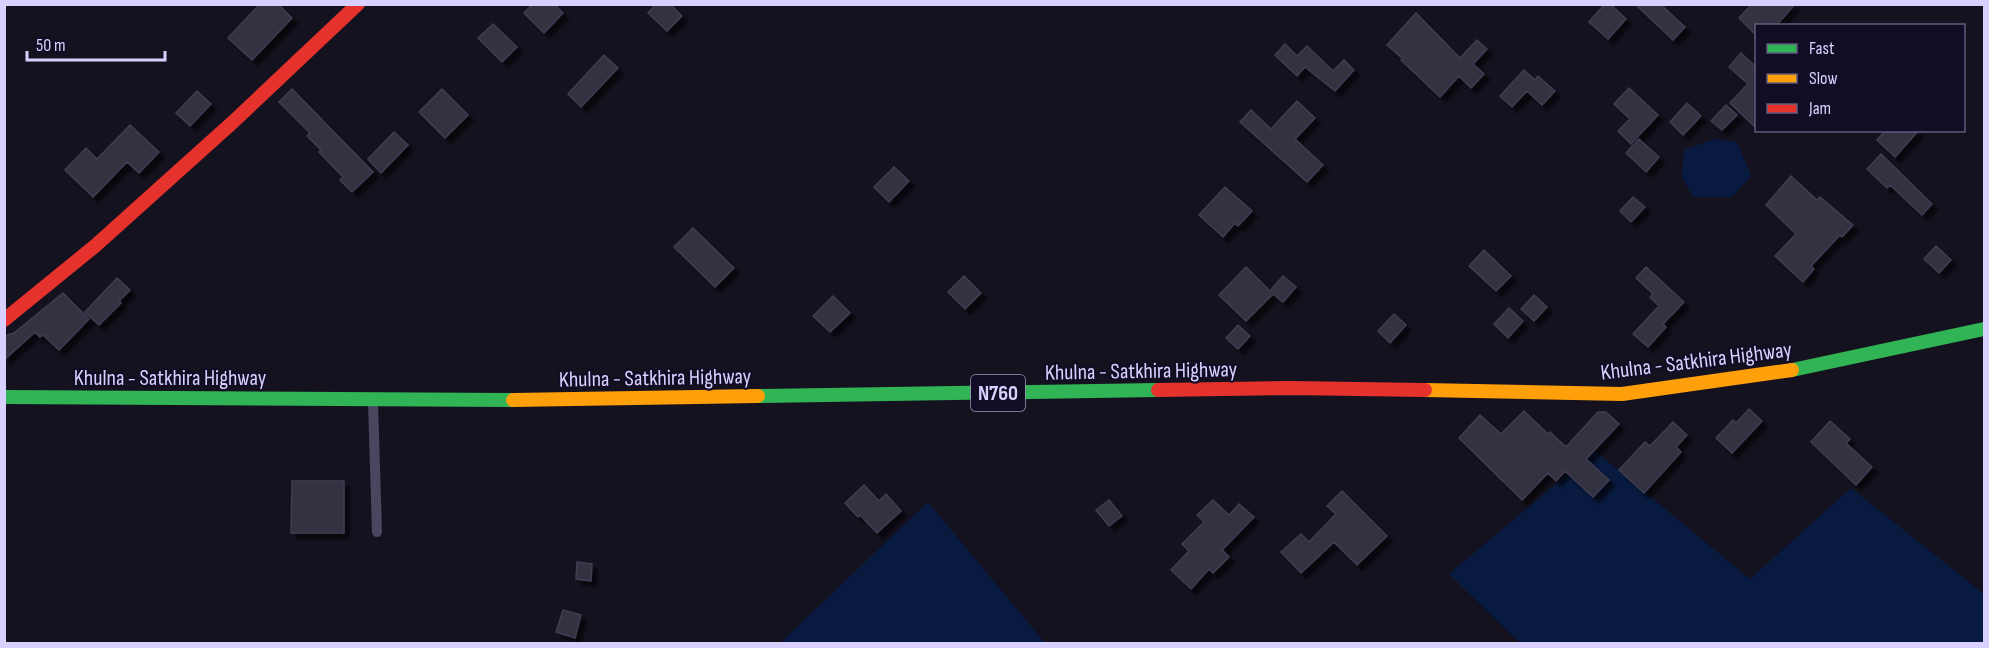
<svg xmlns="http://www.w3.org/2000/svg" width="1989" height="648" font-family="'Sofia Sans Condensed',sans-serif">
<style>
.water{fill:#081a40}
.building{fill:#333041;stroke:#413c53;stroke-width:1.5;filter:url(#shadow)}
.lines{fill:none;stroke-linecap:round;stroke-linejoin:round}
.lane{stroke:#494760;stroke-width:10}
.fast{stroke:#30b455;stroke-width:14}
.slow{stroke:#ff9f0a;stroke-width:14}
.jam{stroke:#e5322d;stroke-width:14}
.labels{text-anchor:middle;stroke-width:4.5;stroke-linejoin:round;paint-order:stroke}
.shield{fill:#120d24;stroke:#9d96bd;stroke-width:1.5}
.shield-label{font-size:21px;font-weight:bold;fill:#d8d1ff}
.street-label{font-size:22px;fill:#d8d1ff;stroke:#120d24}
</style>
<defs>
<filter id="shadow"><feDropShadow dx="5.5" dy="5.5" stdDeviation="1.5" flood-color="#0009"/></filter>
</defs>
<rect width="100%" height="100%" fill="#15121f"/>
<path class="water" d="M1714 139 1737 142 1751 176 1732 197H1693L1682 177 1684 150Z
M1595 451 1750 579 1851 488 1984 594V643H1520L1449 574Z
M928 502 1045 643H780Z"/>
<path class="building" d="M260 4H278L292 18 252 60 228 38Z
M533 4H554L563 13 544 33 524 13Z
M656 4H670L682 16 667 31 648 13Z
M1605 4H1610L1626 19 1608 39 1589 22Z
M1635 4H1660L1685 27 1673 40Z
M1752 4H1795L1776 26H1756V35L1739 18Z
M1416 13 1460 58 1477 40 1487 49 1473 64 1484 74 1471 88 1459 76 1440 97 1401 60 1403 59 1387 45Z
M493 24 517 47 502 62 478 38Z
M1285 44 1297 56 1307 46 1333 71 1344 60 1354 70 1335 91 1305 67 1297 76 1275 55Z
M1741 53 1756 67V128L1730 103 1748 84 1729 67Z
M604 55 618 68 581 107 568 94Z
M1524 70 1535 80 1538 76 1555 91 1542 105 1527 91 1512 107 1500 96Z
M1629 88 1658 115 1631 144 1618 131 1630 119 1614 104Z
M292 89 373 172 352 192 340 180 343 177 319 152 321 150 307 136 310 133 279 102Z
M442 89 468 115 445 138 419 112Z
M197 91 211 104 190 126 176 113Z
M1297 101 1315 118 1295 139 1323 165 1307 182 1240 122 1251 110 1271 129Z
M1687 103 1701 116 1683 135 1670 122Z
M1726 105 1737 115 1722 130 1711 121Z
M130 125 159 152 139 173 127 162 93 197 65 170 86 148 97 159Z
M1886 130H1919L1895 157 1877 140Z
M394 132 408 145 381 173 368 159Z
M1639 139 1659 157 1646 172 1626 153Z
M1881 154 1932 204 1922 215 1890 185 1887 188 1867 169Z
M894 167 909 181 889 202 874 187Z
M1791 176 1817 200 1820 197 1853 225 1842 237 1840 235 1811 266 1814 269 1803 282 1775 256 1796 234 1766 205Z
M1225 187 1252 211 1238 226 1235 223 1223 237 1199 215Z
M1633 197 1645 207 1631 222 1620 211Z
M693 228 734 268 715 287 674 247Z
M1936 246 1951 260 1939 273 1924 259Z
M1484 250 1511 276 1496 291 1469 266Z
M1246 267 1270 291 1283 276 1296 287 1283 302 1273 294 1246 321 1219 295Z
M1646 267 1684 302 1663 324 1666 327 1648 347 1633 334 1659 306 1650 297 1653 294 1636 278Z
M964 276 981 293 965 309 948 292Z
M117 278 130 290 119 301 121 303 99 325 85 312Z
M63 293 89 319 59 350 43 335 40 337 35 332 4 360V336L14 333Z
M1534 295 1547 307 1534 321 1521 309Z
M833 296 850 313 830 332 813 316Z
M1509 308 1523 321 1508 338 1494 324Z
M1394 314 1406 325 1390 343 1378 331Z
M1238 325 1250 336 1238 349 1226 338Z
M1749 409 1762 421 1732 453 1716 438 1733 420 1736 423Z
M1524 411 1548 434 1550 432 1566 447 1598 412H1606L1619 424 1586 459 1609 480 1593 497 1565 471 1556 481 1548 473 1522 500 1459 438 1480 415 1501 434Z
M1830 421 1850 439 1846 443 1872 467 1856 485 1811 442Z
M1673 422 1687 435 1676 447 1681 452 1644 493 1619 470 1645 442 1650 446Z
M292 481H344V533H291Z
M864 485 879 501 886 494 901 511 877 533 860 515 858 517 845 503Z
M1342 491 1387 536 1357 565 1334 542 1301 573 1281 552 1301 534 1309 542 1336 514 1327 506Z
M1109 500 1122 516 1109 526 1096 510Z
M1213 500 1229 515 1239 504 1254 517 1222 550 1229 557 1213 573 1209 569 1191 589 1171 570 1189 551 1182 544 1204 522 1197 515Z
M577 562 592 564 591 581 576 579Z
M563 610 581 615 575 638 556 632Z"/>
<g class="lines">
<path class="lane" d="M373 403 377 532"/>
<path class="fast" d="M1792 370 1984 329
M758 396 1158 390
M4 397 513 400"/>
<path class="slow" d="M1425 390 1622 394 1792 370
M513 400 758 396"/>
<path class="jam" d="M4 320 95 246 233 122 358 4
M1158 390 1289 388 1425 390"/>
</g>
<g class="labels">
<rect class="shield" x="971" y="375" width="54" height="36" rx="4.5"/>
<g class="shield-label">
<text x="998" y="400">N760</text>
</g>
<g class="street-label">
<text transform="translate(1696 360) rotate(-7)" y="8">Khulna - Satkhira Highway</text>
<text transform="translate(1141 370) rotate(-1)" y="8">Khulna - Satkhira Highway</text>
<text x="170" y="385">Khulna - Satkhira Highway</text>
<text transform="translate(655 377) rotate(-1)" y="8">Khulna - Satkhira Highway</text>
</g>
</g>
<rect width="1989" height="648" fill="none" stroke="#d8d1ff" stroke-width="12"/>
<rect x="1755" y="24" width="210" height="108" fill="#120d24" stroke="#615b7c" stroke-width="1.5"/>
<rect x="1767" y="44" width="30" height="9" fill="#30b455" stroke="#615b7c" stroke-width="1.5"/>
<text x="1809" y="54" font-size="18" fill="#d8d1ff">Fast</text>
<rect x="1767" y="74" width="30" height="9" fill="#ff9f0a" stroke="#615b7c" stroke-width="1.5"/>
<text x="1809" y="84" font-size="18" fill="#d8d1ff">Slow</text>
<rect x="1767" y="104" width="30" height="9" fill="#e5322d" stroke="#615b7c" stroke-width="1.5"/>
<text x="1809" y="114" font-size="18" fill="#d8d1ff">Jam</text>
<path d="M27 51v9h138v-9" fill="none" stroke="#d8d1ff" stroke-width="3"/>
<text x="36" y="51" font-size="18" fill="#d8d1ff" stroke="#120d24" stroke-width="4.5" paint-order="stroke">50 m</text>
</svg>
